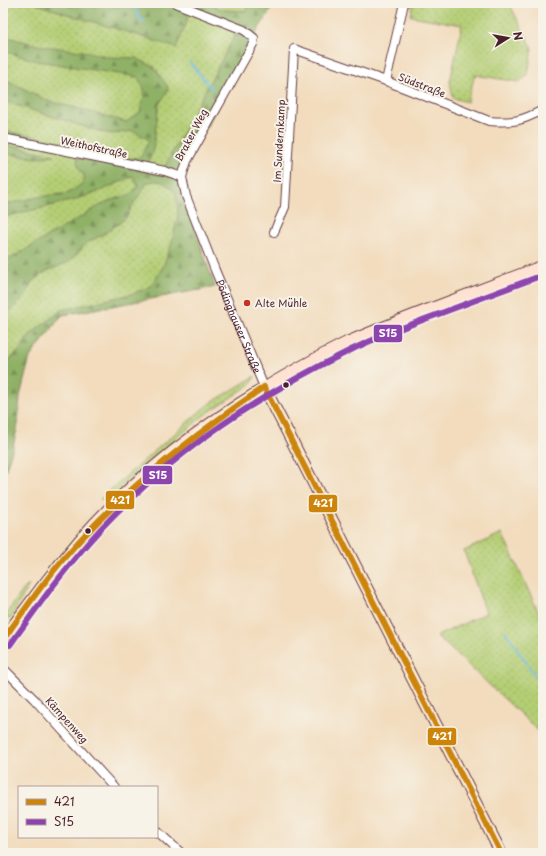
<svg xmlns="http://www.w3.org/2000/svg" width="546" height="856" font-family="'Playpen Sans',sans-serif">
<style>
.grass{fill:url(#grass-dots);stroke:#7f7650}
.forest{fill:url(#forest-firs);stroke:#6c6848}
.lines{fill:none;stroke-linecap:round;stroke-linejoin:round}
.stream{stroke:#69b9e3;stroke-width:2}
.street-casing{stroke:#633b41;stroke-width:10}
.secondary-casing{stroke:#633b41;stroke-width:13}
.street{stroke:#fff;stroke-width:8}
.secondary{stroke:#fee3d2;stroke-width:11}
.bus-1-casing{stroke:#f7f3e8;stroke-width:9}
.bus-2-casing{stroke:#f7f3e8;stroke-width:9}
.bus-1{stroke:#cc840b;stroke-width:6}
.bus-2{stroke:#8e44ad;stroke-width:6}
.poi-dot{fill:#c8321e;stroke:#f7f3e8;stroke-width:1.5}
.bus-dot{fill:#4a1f2b;stroke:#f7f3e8;stroke-width:1.5}
.labels{text-anchor:middle;stroke-width:4;stroke-linejoin:round;paint-order:stroke}
.street-label{font-size:10px;fill:#4a1f2b;stroke:#f7f3e8}
.poi-label{font-size:10px;fill:#4a1f2b;stroke:#f7f3e8;text-anchor:start}
.line-badge{stroke:#f7f3e8;stroke-width:1.5}
.badge-label{font-size:11px;text-anchor:middle;font-weight:bold;fill:#fff}
</style>
<defs>
<pattern id="grass-dots" width="8" height="8" patternUnits="userSpaceOnUse"><rect width="8" height="8" fill="#b4ce74"/><path d="M2 2h.1M6 6h.1" fill="none" stroke="#9cb065" stroke-width="1.8" stroke-linecap="round"/></pattern>
<pattern id="forest-firs" width="22" height="20" patternUnits="userSpaceOnUse"><rect width="22" height="20" fill="#8fb166"/><path d="M5 1l3.5 6h-7zM16 11l3.5 6h-7z" fill="#778f54"/></pattern>
</defs>
<rect width="100%" height="100%" fill="#f7f3e8"/>
<filter id="ink" filterUnits="userSpaceOnUse"><feTurbulence type="fractalNoise" baseFrequency=".025" numOctaves="2"/><feDisplacementMap in="SourceGraphic" scale="8" xChannelSelector="R" yChannelSelector="G"/><feConvolveMatrix kernelMatrix="1 2 1 2 8 2 1 2 1" color-interpolation-filters="sRGB"/></filter>
<filter id="wash" filterUnits="userSpaceOnUse"><feTurbulence type="fractalNoise" baseFrequency=".012" numOctaves="4" result="noise"/><feDisplacementMap in="SourceGraphic" scale="16" xChannelSelector="R" yChannelSelector="G"/><feGaussianBlur stdDeviation="0.9" result="paint"/><feColorMatrix in="noise" values="0 0 0 0 0 0 0 0 0 0 0 0 0 0 0 0 0 1.4 0 .05"/><feComposite in="paint" operator="in"/></filter>
<g filter="url(#wash)">
<rect width="100%" height="100%" fill="#f2dcbd"/>
<path class="grass" d="M3 3H272L251 44 185 160 183 194 215 287 62 315 30 357 18 352 3 366Z
M413 3H509L532 48 528 75 519 82 475 75 467 102 453 98 450 82 462 25 411 16Z
M255 376 251 384 203 416 147 463 106 501 100 499 206 406Z
M502 533 543 622V735L437 636 486 613 464 551Z
M29 585 11 618 4 617 24 589Z"/>
<path class="forest" d="M34 3H169L187 10 188 19 176 48C129 31 81 20 34 3Z
M183 3H210C219 12 234 10 245 11L250 3H275L256 33 245 27Z
M244 33 251 41 183 173 164 168 235 35Z
M3 36 37 45 88 52 108 57 136 58 154 67 168 87 167 93 159 104 153 150 147 167 3 137V131L11 132 116 153C124 159 131 159 141 157L149 140 133 131 112 134 101 132 3 101V78L48 101 84 110 126 122 140 112 145 92 138 77 37 61 3 51Z
M3 144 55 155 36 158 3 153Z
M77 158 121 166 182 180 183 194 215 287 62 315 30 357 20 396 18 424 13 447 3 478V366L18 352 30 335 61 310 132 294 150 287 163 267 172 242 178 215 176 193C164 183 162 178 146 183L142 192 131 207 127 217 121 222 102 235 86 243 75 256 67 263 49 270 32 281 26 295 3 318V263L106 202 131 194 138 186 133 176 103 190 71 201 3 217V205L38 197 69 193 83 183 85 177C80 171 77 166 77 158Z"/>
<g class="lines">
<path class="stream" d="M133 3 138 16 144 22
M190 63 212 89
M505 631 543 687"/>
</g>
</g>
<g filter="url(#ink)">
<g class="lines">
<defs>
<g id="street">
<path id="s1" d="M175 3 244 30 254 38 253 44 187 161 182 177 186 196 215 270 264 387"/>
<path d="M386 81 404 3"/>
<path d="M3 138 165 171 182 177"/>
<path d="M274 232 285 207 294 49 386 81 489 121C514 123 521 121 543 110"/>
<path d="M3 668 34 699 114 787"/>
<path d="M157 831 181 853"/>
</g>
<path id="secondary" d="M264 387 291 439 501 853
M3 640C27 606 52 573 79 541 152 456 248 392 348 342 371 332 394 323 417 314 459 298 501 282 543 266"/>
</defs>
<use href="#street" class="street-casing"/>
<use href="#secondary" class="secondary-casing"/>
<use href="#street" class="street"/>
<use href="#secondary" class="secondary"/>
<defs>
<path id="bus-1" d="M264 387 501 853
M3 640C27 606 52 570 81 539 135 481 198 432 264 387"/>
<path id="bus-2" d="M10 645C42 600 75 554 114 515 182 447 264 392 351 350 375 338 402 328 428 318 466 304 505 289 543 275"/>
</defs>
<use href="#bus-1" class="bus-1-casing"/>
<use href="#bus-2" class="bus-2-casing"/>
<use href="#bus-1" class="bus-1"/>
<use href="#bus-2" class="bus-2"/>
</g>
</g>
<circle class="poi-dot" cx="247" cy="303" r="4"/>
<g class="bus-dot">
<circle cx="286" cy="385" r="3.5"/>
<circle cx="88" cy="531" r="3.5"/>
</g>
<g class="labels">
<g class="street-label">
<text transform="translate(422 85) rotate(21)" y="4">Südstraße</text>
<text transform="translate(191 135) rotate(-62)" y="4">Braker Weg</text>
<text transform="translate(279 141) rotate(-87)" y="4">Im Sundernkamp</text>
<text transform="translate(94 147) rotate(12)" y="4">Weithofstraße</text>
<text dy="4" stroke="none"><textPath href="#s1" startOffset="404">Pödinghauser Straße</textPath></text>
<text transform="translate(67 720) rotate(48)" y="4">Kämpenweg</text>
</g>
<g class="poi-label">
<text x="255" y="307">Alte Mühle</text>
</g>
</g>
<g class="line-badge">
<rect x="373" y="324" width="30" height="19" rx="4" fill="#8e44ad"/>
<rect x="142" y="465" width="31" height="20" rx="4" fill="#8e44ad"/>
<rect x="105" y="490" width="30" height="20" rx="4" fill="#cc840b"/>
<rect x="308" y="494" width="30" height="19" rx="4" fill="#cc840b"/>
<rect x="427" y="727" width="30" height="19" rx="4" fill="#cc840b"/>
</g>
<g class="badge-label">
<text x="388" y="337">S15</text>
<text x="158" y="479">S15</text>
<text x="120" y="504">421</text>
<text x="323" y="507">421</text>
<text x="442" y="740">421</text>
</g>
<rect width="546" height="856" fill="none" stroke="#f7f3e8" stroke-width="16"/>
<rect x="18" y="786" width="140" height="52" fill="#f7f3e8" stroke="#b29e9c"/>
<rect x="26" y="799" width="20" height="6" fill="#cc840b" stroke="#b29e9c"/>
<text x="54" y="806" font-size="12" fill="#4a1f2b">421</text>
<rect x="26" y="819" width="20" height="6" fill="#8e44ad" stroke="#b29e9c"/>
<text x="54" y="826" font-size="12" fill="#4a1f2b">S15</text>
<g transform="translate(508 38) rotate(79)" stroke="#f7f3e8" stroke-width="3" paint-order="stroke">
<path d="M0-3L7 15L0 10L-7 15Z" fill="#4a1f2b"/>
<text y="-6" font-size="11" font-weight="bold" text-anchor="middle" fill="#4a1f2b">N</text>
</g>
</svg>
